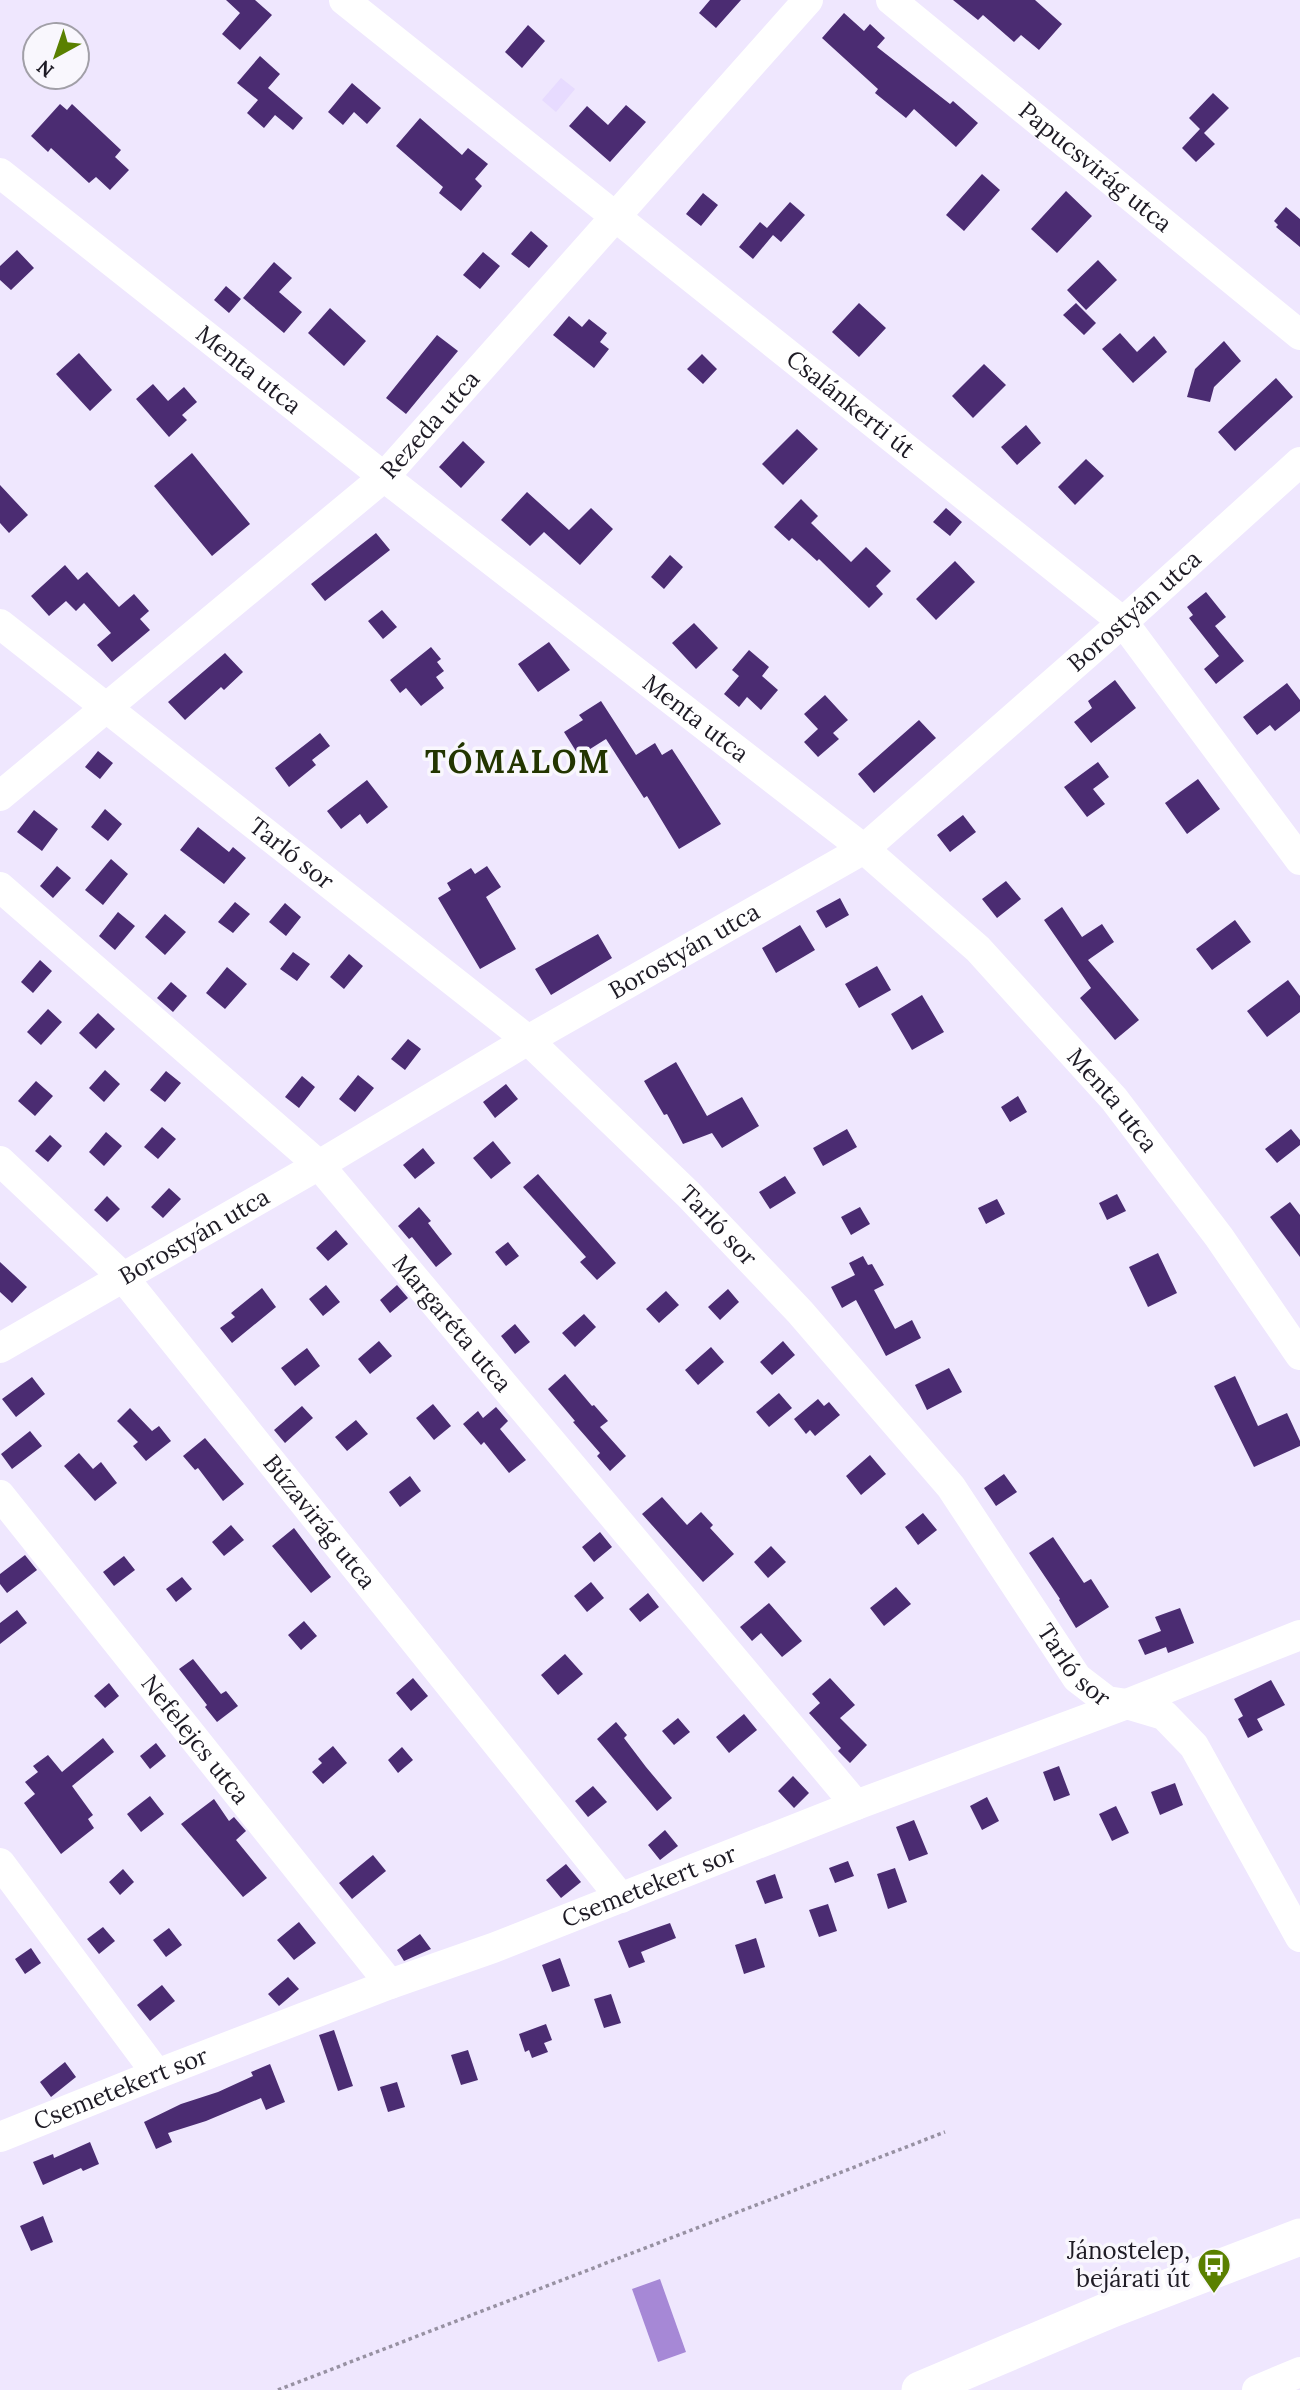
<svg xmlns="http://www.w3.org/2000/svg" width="1300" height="2390" font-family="Lora,serif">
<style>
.built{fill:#e7dbff}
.water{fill:#a688d6}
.building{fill:#4b2c72}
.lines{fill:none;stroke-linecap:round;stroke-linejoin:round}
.path{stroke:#9791a2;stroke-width:3.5;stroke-dasharray:3.5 3.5;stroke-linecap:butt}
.minor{stroke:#fff;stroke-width:30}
.major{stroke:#fff;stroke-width:37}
.labels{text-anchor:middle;stroke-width:7;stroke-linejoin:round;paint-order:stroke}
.street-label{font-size:24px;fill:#1e1b25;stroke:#f9f7fd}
.poi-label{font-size:24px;fill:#1e1b25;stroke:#f9f7fd;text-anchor:end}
.district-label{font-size:32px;font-weight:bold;letter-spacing:2px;fill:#233500;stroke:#f9f7fd}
</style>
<rect width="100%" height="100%" fill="#efe7fe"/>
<path class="built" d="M561 78 575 89 556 112 542 100Z"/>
<path class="water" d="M660 2279 686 2352 658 2362 632 2289Z"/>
<path class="building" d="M226 0H255L272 15 240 50 222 34 240 13Z
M710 0H741L716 28 699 13Z
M953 0H1035L1062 24 1039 50 1021 35 1014 42 983 15 978 20Z
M844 13 864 31 870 24 885 38 877 47 950 104 953 101 978 123 956 147 914 109 906 118 875 93 878 89 822 38Z
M528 25 545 41 522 68 505 52Z
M260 56 280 74 268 88 303 118 293 130 275 115 264 128 247 113 258 100 237 83Z
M352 83 381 108 367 124 354 112 343 125 328 112Z
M1213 93 1229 108 1204 133 1215 144 1196 162 1182 148 1200 129 1189 118Z
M60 104 67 110 72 104 121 150 115 157 129 170 110 190 96 177 89 183 51 148 48 152 31 136Z
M626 105 646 122 610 162 569 126 587 106 608 125Z
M420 118 462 155 468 148 488 164 475 179 482 186 461 211 439 193 443 187 396 146Z
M982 174 1000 190 964 231 946 215Z
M1066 191 1092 216 1057 253 1031 229Z
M703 193 718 205 701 226 686 214Z
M790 202 805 215 781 242 773 235 753 259 739 247 760 222 767 228Z
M1286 207 1300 219V247L1276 227 1278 225 1274 221Z
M531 231 548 246 529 268 511 254Z
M17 250 34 268 11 290 0 280V266Z
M483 252 500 266 480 289 463 275Z
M1098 260 1117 280 1086 310 1067 290Z
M274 262 292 278 279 292 302 312 284 333 243 298Z
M226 286 241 299 229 313 214 300Z
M859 303 886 328 859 357 832 332Z
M1076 303 1096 323 1084 335 1063 315Z
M330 308 366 341 344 366 308 333Z
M569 316 582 327 589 319 607 333 600 342 609 349 594 368 553 335Z
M1120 333 1137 352 1154 336 1167 352 1133 383 1102 349Z
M437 335 458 351 406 414 386 398Z
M1224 341 1241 361 1214 387 1210 402 1187 397 1195 369Z
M79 353 112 390 90 411 56 374Z
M702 354 717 369 703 384 687 369Z
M984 364 1006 385 973 418 952 396Z
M1276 378 1293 397 1235 451 1218 432Z
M153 384 168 401 184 387 197 402 182 415 187 420 169 437 136 399Z
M1026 425 1041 443 1017 465 1001 447Z
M797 429 818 449 783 485 762 464Z
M463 441 485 462 461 488 439 467Z
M192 453 250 524 212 556 154 486Z
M1086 459 1104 476 1075 505 1058 487Z
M0 485 28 515 9 533 0 523Z
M527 492 569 530 591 508 613 529 580 565 544 532 530 546 501 520Z
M801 499 818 516 811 523 851 562 866 547 891 571 876 586 883 594 869 608 819 559 817 561 792 538 789 541 774 527Z
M946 508 962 522 950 536 933 522Z
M376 533 390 550 325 601 311 584Z
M670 555 683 567 664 589 651 577Z
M955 561 975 582 936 620 916 599Z
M65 565 78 580 87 572 119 607 134 594 149 611 140 619 150 630 112 662 97 645 111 633 84 603 76 611 66 601 49 616 31 596Z
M1206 592 1226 617 1215 626 1244 661 1216 684 1204 669 1219 656 1189 618 1193 615 1187 607Z
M382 610 397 627 383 639 368 621Z
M694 623 718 648 696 669 672 643Z
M549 642 570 670 538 692 518 664Z
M431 647 441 659 437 662 444 671 436 677 444 688 421 706 406 688 400 693 390 680Z
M749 650 769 667 762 676 778 690 761 710 747 697 739 707 724 694 739 676 732 670Z
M225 653 243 672 224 690 221 687 185 720 168 702Z
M1115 680 1136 708 1091 743 1074 722 1092 708 1088 701Z
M1287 683 1300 700V711L1275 731 1270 725 1257 735 1243 717Z
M825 695 848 720 833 733 839 739 818 757 804 742 818 729 804 714Z
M601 701 636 755 655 743 662 755 672 749 721 824 679 849 647 796 644 798 606 739 579 756 564 732 583 720 579 715Z
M919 720 936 738 874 793 858 774Z
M320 733 330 746 312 760 316 765 289 787 275 768Z
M98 751 113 763 100 779 85 767Z
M1098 762 1109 777 1093 789 1105 804 1087 817 1064 787Z
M1198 779 1220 809 1187 834 1165 803Z
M367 780 388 807 367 824 360 814 341 829 327 811Z
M105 809 122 824 108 841 91 827Z
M34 810 58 829 42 851 17 832Z
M963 815 976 832 950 852 937 835Z
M198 827 229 852 233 847 246 858 224 884 180 850Z
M111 859 128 874 103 905 85 890Z
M57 866 71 878 53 898 40 886Z
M487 866 501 887 486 897 516 949 480 969 438 898 451 890 447 883 471 868 475 874Z
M1006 881 1021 899 997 918 982 899Z
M840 898 849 915 826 928 816 911Z
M235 902 250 914 233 933 218 922Z
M285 903 301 917 286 936 269 922Z
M1062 907 1082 937 1102 924 1114 942 1088 960 1139 1020 1115 1040 1080 998 1091 988 1044 920Z
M118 912 135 926 115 950 99 936Z
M165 914 186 932 165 955 145 937Z
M1235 920 1251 942 1212 970 1196 949Z
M800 925 815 950 776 973 762 948Z
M598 934 612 958 551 995 535 969Z
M293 952 310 964 297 981 280 969Z
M349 954 363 966 344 989 330 977Z
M40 960 52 971 33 993 21 982Z
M877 966 891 990 859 1008 845 984Z
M227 967 247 984 225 1009 206 993Z
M1288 980 1300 996V1012L1267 1037 1247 1011Z
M171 982 187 996 173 1012 157 998Z
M922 995 944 1032 912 1050 891 1014Z
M48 1009 62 1022 41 1045 27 1032Z
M98 1013 115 1029 96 1049 79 1033Z
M408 1039 421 1049 405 1070 391 1059Z
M676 1062 707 1116 742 1097 759 1126 722 1148 712 1133 683 1144 667 1114 664 1115 644 1081Z
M105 1070 120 1084 104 1102 89 1088Z
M166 1071 181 1083 165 1102 150 1090Z
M358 1075 374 1088 355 1112 339 1099Z
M302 1076 315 1087 299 1108 285 1097Z
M36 1081 53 1096 35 1116 18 1101Z
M506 1084 518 1099 495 1118 483 1102Z
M1018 1096 1027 1112 1010 1122 1001 1107Z
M162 1127 176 1139 158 1159 144 1147Z
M847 1129 857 1147 823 1166 813 1148Z
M1291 1129 1300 1140V1145L1277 1163 1265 1149Z
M106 1132 122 1146 104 1166 89 1152Z
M50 1135 62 1146 48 1162 35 1151Z
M493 1141 511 1163 491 1179 473 1158Z
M423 1148 435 1163 415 1179 403 1165Z
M538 1174 616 1263 597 1280 580 1262 586 1257 523 1187Z
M785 1176 796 1193 770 1209 759 1192Z
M169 1188 181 1199 163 1218 151 1207Z
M1117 1194 1126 1211 1107 1220 1099 1203Z
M107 1196 120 1209 107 1222 94 1210Z
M997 1199 1005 1214 986 1224 978 1208Z
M1290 1202 1300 1215V1257L1270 1217Z
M419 1207 431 1221 428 1223 452 1254 436 1267 412 1237 409 1239 398 1226Z
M860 1207 870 1224 851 1235 841 1217Z
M336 1230 348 1244 328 1261 316 1248Z
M508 1242 519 1256 506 1266 495 1252Z
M1158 1253 1177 1293 1148 1307 1129 1267Z
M863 1256 868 1265 872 1264 884 1285 874 1290 895 1329 912 1320 921 1338 886 1356 856 1300 842 1308 831 1287 855 1275 849 1263Z
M0 1262 27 1287 12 1303 0 1292Z
M326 1285 340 1302 323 1316 309 1299Z
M397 1285 408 1298 390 1313 380 1300Z
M262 1288 276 1307 232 1343 220 1328 235 1317 231 1313Z
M728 1289 739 1302 720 1320 708 1307Z
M666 1291 679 1305 659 1323 646 1309Z
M584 1314 596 1327 575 1347 562 1333Z
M515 1324 530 1342 515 1354 501 1336Z
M379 1341 392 1356 370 1374 358 1359Z
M783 1341 795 1355 772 1375 760 1362Z
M711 1347 724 1362 698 1385 685 1370Z
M307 1348 320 1366 295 1386 281 1368Z
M949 1368 962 1392 927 1410 915 1385Z
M565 1374 592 1406 594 1405 608 1421 600 1427 626 1456 610 1471 597 1456 600 1453 573 1422 575 1421 548 1389Z
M1235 1376 1258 1426 1287 1413 1300 1441V1446L1254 1467 1214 1386Z
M32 1377 45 1394 16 1417 2 1399Z
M779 1393 792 1408 769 1427 756 1412Z
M818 1399 824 1406 829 1402 840 1415 815 1436 810 1430 806 1434 794 1419Z
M433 1404 451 1426 434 1440 416 1418Z
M302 1406 313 1418 285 1443 274 1430Z
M496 1407 508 1421 500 1429 526 1460 509 1473 484 1442 481 1445 463 1424 478 1411 483 1418Z
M130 1408 152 1431 159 1426 171 1441 146 1461 133 1446 138 1442 117 1421Z
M356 1420 368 1434 347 1451 335 1437Z
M30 1431 42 1446 12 1469 1 1454Z
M205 1438 244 1484 223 1501 198 1468 195 1470 183 1456Z
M79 1453 93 1469 101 1462 117 1483 95 1501 64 1466Z
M870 1455 886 1474 861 1495 846 1476Z
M1004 1474 1017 1492 996 1506 984 1488Z
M410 1476 421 1491 400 1507 389 1492Z
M662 1497 687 1525 701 1512 713 1525 710 1528 734 1554 703 1582 642 1514Z
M923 1513 937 1530 918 1545 905 1527Z
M231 1525 244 1540 224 1556 212 1542Z
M294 1528 331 1577 311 1593 272 1546Z
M600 1532 612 1547 594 1562 582 1547Z
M1053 1537 1084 1583 1091 1579 1109 1607 1076 1628 1059 1600 1060 1599 1029 1553Z
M771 1546 786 1562 768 1578 754 1562Z
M25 1555 37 1570 7 1593 0 1584V1574Z
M124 1556 135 1570 114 1586 103 1572Z
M182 1577 192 1589 176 1602 166 1589Z
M591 1582 604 1598 587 1612 574 1596Z
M896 1587 911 1604 884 1626 870 1608Z
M648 1593 659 1607 640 1622 629 1609Z
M769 1603 802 1641 782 1657 761 1633 752 1641 740 1627Z
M1180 1608 1194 1643 1168 1653 1166 1647 1145 1655 1138 1640 1161 1631 1155 1617Z
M17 1610 27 1623 0 1644V1623Z
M304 1621 317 1636 301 1650 288 1635Z
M565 1654 583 1674 558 1695 541 1675Z
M193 1659 221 1694 226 1691 238 1706 217 1722 205 1707 207 1705 179 1669Z
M413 1678 428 1696 411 1711 396 1693Z
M830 1678 855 1705 840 1718 867 1745 850 1763 838 1751 841 1748 809 1713 820 1703 812 1694Z
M1271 1680 1285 1705 1257 1719 1263 1730 1248 1738 1238 1719 1243 1716 1234 1699Z
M109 1683 119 1696 105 1708 94 1696Z
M744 1714 757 1730 729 1753 716 1737Z
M678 1718 690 1732 674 1745 662 1731Z
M616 1722 627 1735 624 1738 646 1767 672 1798 657 1811 597 1739Z
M103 1738 114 1752 72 1786 93 1815 88 1819 94 1828 61 1854 24 1803 35 1794 25 1782 38 1772 33 1766 48 1755 62 1772Z
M156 1743 166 1756 150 1769 140 1756Z
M333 1746 347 1763 323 1784 312 1772 322 1763 318 1759Z
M402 1747 413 1760 398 1773 388 1760Z
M1059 1766 1070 1795 1054 1801 1043 1772Z
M793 1776 809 1793 794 1808 778 1791Z
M1175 1783 1183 1805 1160 1815 1151 1792Z
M593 1786 607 1802 588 1817 575 1801Z
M150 1796 164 1814 141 1832 127 1814Z
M987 1797 999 1821 982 1830 970 1806Z
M214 1799 229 1821 234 1817 246 1831 236 1840 267 1878 243 1897 181 1824Z
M1116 1806 1129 1833 1112 1841 1099 1814Z
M914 1820 928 1854 909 1861 896 1827Z
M665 1830 678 1846 660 1860 648 1845Z
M373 1855 386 1871 352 1899 339 1883Z
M848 1861 854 1876 835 1883 829 1868Z
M566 1864 581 1882 561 1898 546 1880Z
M895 1868 907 1902 888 1909 877 1874Z
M123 1869 134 1882 120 1895 109 1882Z
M775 1874 783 1898 765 1904 756 1881Z
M828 1904 837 1931 819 1937 809 1910Z
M299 1922 316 1943 294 1960 277 1940Z
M670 1923 676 1938 641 1952 645 1962 629 1968 618 1941Z
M103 1927 115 1941 99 1954 87 1939Z
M169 1928 182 1945 166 1957 153 1940Z
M420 1934 431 1949 404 1961 397 1950Z
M756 1938 765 1967 744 1974 735 1945Z
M31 1948 41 1963 25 1974 15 1959Z
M560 1958 570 1986 552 1992 542 1965Z
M288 1977 299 1989 279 2006 268 1994Z
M162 1985 175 2001 150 2021 137 2005Z
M611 1994 621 2023 604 2028 594 1999Z
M546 2024 552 2040 544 2043 548 2052 532 2058 529 2050 525 2052 519 2034Z
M334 2030 353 2086 338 2091 319 2035Z
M468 2050 478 2080 461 2085 451 2055Z
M65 2062 76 2077 51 2097 40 2082Z
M270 2064 285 2102 266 2110 261 2098 206 2121 168 2133 172 2142 156 2149 144 2122 181 2104 218 2092 253 2076 251 2072Z
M397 2082 405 2107 388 2112 380 2087Z
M90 2142 99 2164 83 2171 81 2168 43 2185 33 2162 53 2154 54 2158Z
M43 2216 53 2242 31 2251 20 2226Z"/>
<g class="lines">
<path class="path" d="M278 2390 945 2132"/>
<g class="minor">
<path id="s1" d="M344 0 1123 622 1300 860"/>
<path id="s2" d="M891 0 1300 335"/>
<path id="s3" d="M0 173 384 477 864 849 978 949 1114 1099 1219 1237 1300 1355"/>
<path id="s4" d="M0 624 528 1040 689 1195 800 1312 951 1487 1077 1678 1107 1701 1127 1704 1164 1715 1194 1746 1300 1937"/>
<path id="s5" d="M0 796 384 477 808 0"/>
<path id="s6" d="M0 887 319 1165 856 1805"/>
<path id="s7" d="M0 1161 123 1277 621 1898"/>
<path id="s8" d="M0 1348 319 1165 528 1040 864 849 1123 622 1300 462"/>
<path id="s9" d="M0 1495 390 1984"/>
<path d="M0 1863 157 2074"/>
<path id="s10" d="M0 2137 157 2074 390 1984 493 1948 856 1805 1127 1704 1300 1635"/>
<path d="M1257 2390 1300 2372"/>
</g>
<path class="major" d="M920 2390 1112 2309 1300 2237"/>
</g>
<defs>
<symbol id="bus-pin" viewBox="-11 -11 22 30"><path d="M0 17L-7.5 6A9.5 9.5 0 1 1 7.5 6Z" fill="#5a8000" stroke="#f9f7fd"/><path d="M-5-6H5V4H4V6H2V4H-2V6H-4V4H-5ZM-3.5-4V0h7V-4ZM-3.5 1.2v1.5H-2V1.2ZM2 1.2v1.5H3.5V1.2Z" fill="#fff"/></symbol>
</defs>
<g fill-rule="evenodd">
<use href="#bus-pin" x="1195" y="2246" width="38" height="52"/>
</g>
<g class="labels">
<g class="street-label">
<text dy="8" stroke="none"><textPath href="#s2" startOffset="264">Papucsvirág utca</textPath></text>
<text dy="8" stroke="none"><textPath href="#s3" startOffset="317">Menta utca</textPath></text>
<text dy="8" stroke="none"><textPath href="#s1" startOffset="648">Csalánkerti út</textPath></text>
<text dy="8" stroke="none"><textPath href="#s5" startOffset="569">Rezeda utca</textPath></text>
<text dy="8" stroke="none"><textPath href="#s8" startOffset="1358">Borostyán utca</textPath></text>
<text dy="8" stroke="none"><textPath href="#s3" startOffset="884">Menta utca</textPath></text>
<text dy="8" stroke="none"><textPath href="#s4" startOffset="371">Tarló sor</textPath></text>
<text dy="8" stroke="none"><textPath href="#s8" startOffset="791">Borostyán utca</textPath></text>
<text dy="8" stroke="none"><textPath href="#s3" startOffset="1451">Menta utca</textPath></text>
<text dy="8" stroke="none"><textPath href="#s4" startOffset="938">Tarló sor</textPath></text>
<text dy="8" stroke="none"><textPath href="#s8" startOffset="224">Borostyán utca</textPath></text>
<text dy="8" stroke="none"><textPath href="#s6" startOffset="630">Margaréta utca</textPath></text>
<text dy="8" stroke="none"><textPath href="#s7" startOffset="483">Búzavirág utca</textPath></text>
<text dy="8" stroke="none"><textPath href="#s4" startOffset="1505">Tarló sor</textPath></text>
<text dy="8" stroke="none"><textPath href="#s9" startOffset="313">Nefelejcs utca</textPath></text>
<text dy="8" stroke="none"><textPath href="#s10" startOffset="696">Csemetekert sor</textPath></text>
<text dy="8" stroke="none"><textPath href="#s10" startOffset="130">Csemetekert sor</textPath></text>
</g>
<g class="poi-label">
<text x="1190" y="2259">Jánostelep,<tspan x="1190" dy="28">bejárati út</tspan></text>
</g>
<g class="district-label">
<text x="518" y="773">TÓMALOM</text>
</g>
</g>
<g transform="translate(56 56) rotate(220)"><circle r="33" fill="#f9f7fd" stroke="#a19fa7" stroke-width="2"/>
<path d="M0-5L12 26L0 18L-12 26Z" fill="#5a8000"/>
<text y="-10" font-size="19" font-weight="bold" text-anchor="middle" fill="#1e1b25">N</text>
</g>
</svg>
